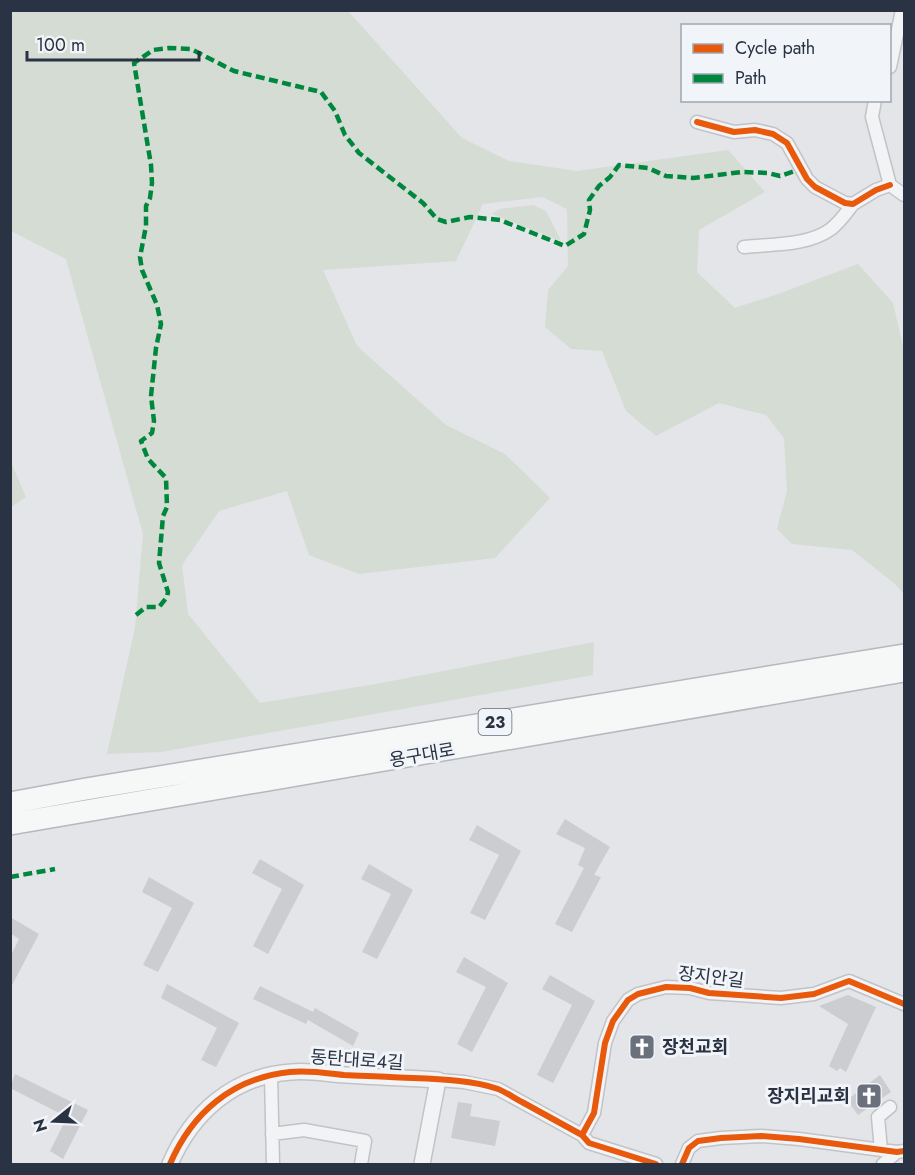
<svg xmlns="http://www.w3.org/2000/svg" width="915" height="1175" font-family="Jost,'Noto Sans KR',sans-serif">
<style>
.green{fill:#d4dcd3}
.building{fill:#cbcdd1}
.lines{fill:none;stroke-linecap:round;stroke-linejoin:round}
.minor-casing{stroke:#c1c3c6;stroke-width:15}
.tertiary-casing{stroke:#c1c3c6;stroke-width:18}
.trunk-casing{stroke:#b5b8bd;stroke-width:24}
.minor{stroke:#f2f3f5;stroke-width:12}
.tertiary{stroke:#f2f3f5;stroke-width:15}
.trunk{stroke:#f6f7f7;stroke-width:21}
.quiet{stroke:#00873e;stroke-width:4.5;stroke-dasharray:9 4.5;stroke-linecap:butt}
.cycleway-casing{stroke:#f1f4f8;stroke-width:10}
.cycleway{stroke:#e8590c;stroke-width:6}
.labels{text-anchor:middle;stroke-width:6;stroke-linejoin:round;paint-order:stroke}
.shield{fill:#f1f4f8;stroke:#656d79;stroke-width:1.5}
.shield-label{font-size:16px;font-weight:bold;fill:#293343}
.street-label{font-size:18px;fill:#293343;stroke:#f1f4f8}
.poi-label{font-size:18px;font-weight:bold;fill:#293343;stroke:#f1f4f8;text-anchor:start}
</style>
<rect width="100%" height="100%" fill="#e3e5e8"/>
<path class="green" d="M10 11H348L462 138 509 161 577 171 728 150 765 192 699 230 697 272 735 308 781 293 858 264 893 303 904 351V594L894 583 852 550 792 544 777 529 787 491 784 438 766 415 719 403 656 436 626 411 602 351 571 349 545 327 548 290 568 266 567 209 543 197 483 204 456 261 323 270 357 346 446 425 505 454 550 498 495 558 359 574 309 555 287 491 219 511 182 565 188 614 260 703 376 684 594 642 593 675 161 752 107 754 135 628 143 534 66 259 11 231Z
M533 205 546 211 561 241 492 214 499 209Z
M10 460 26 497 11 507H10Z"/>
<path class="building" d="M565 819 610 847 594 875 601 877 572 932 555 924 584 868 578 865 585 848 556 834Z
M477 825 521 851 485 920 470 913 499 855 469 840Z
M260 859 304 885 268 954 253 946 282 889 252 873Z
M369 864 413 890 377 959 362 952 391 894 361 879Z
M149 877 194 903 158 972 143 965 172 908 142 892Z
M10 917 39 934 10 989V957L19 939 10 933Z
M464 957 508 983 472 1052 457 1044 486 987 456 972Z
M550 975 595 1001 553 1083 537 1075 572 1005 542 989Z
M167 984 239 1023 216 1067 201 1060 217 1028 161 998Z
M260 986 313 1012 315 1008 359 1033 353 1046 308 1020 306 1024 253 999Z
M848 995 876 1007 846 1072 840 1068 837 1071 829 1066 848 1024 819 1006Z
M15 1074 88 1110 63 1159 50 1151 67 1117 10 1088Z
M880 1075 891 1092 858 1115 847 1100Z
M458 1102 472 1104 470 1116 500 1121 495 1146 451 1138Z"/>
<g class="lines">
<defs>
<path id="minor" d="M890 67 902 10
M875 100 872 117 890 185 904 195
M697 122 734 132 755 130 773 134 787 143 807 179 815 187 845 203 853 204 876 190 890 185
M744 247C771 244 808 246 831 229 840 222 846 213 853 204
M271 1075 273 1164
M438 1080 464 1082 498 1089 582 1135
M272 1134 304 1130 365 1141 361 1164
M881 1150 878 1117 890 1107
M656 1164 589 1143 582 1135 594 1113 605 1043 613 1021 628 1000 638 994 666 987 690 988 709 993 781 998 814 994 849 981 904 1004
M682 1164 689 1148 698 1141 721 1138 761 1136 799 1139 897 1152 904 1151
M883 1164 897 1152"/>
<path id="tertiary" d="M170 1164C192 1113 233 1076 291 1072 309 1070 327 1074 346 1075 376 1077 407 1078 438 1080L422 1164"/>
<path id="trunk" d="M10 803 86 789 904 655
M10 824 904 671"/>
</defs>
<use href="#minor" class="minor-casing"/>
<use href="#tertiary" class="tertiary-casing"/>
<use href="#trunk" class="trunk-casing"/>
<use href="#minor" class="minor"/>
<use href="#tertiary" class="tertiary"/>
<use href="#trunk" class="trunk"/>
<path class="quiet" d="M136 615 146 607H159L167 597 168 592 159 563 163 516 167 507 166 478 148 459 141 441 152 433 154 421 151 396 156 348 161 324 157 305 142 270 140 257 146 226V206L150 198 152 183 151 165 134 63 153 50 169 48 191 49 234 71 321 92 335 111 345 135 359 153 423 203 437 219 446 222 470 217 500 220 565 246 584 234 590 210 589 200 599 186 610 177 619 165 648 168 666 176 693 178 742 172 768 173 780 176 801 169
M10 877 55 869"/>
<defs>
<path id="cycleway" d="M697 122 734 132 755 130 773 134 787 143 807 179 815 187 845 203 853 204 876 190 890 185
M170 1164C192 1113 232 1078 290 1072 308 1070 326 1073 344 1075 359 1076 374 1076 390 1077 422 1079 468 1078 498 1089 506 1092 514 1098 522 1102 542 1113 562 1124 582 1135
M656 1164 589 1143 582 1135 594 1113 605 1043 613 1021 628 1000 638 994 666 987 690 988 709 993 781 998 814 994 849 981 904 1004
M682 1164 689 1148 698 1141 721 1138 761 1136 799 1139 897 1152 904 1151"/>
</defs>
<use href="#cycleway" class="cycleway-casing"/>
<use href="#cycleway" class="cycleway"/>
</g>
<defs>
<symbol id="church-square" viewBox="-11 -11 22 22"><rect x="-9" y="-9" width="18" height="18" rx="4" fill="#6a717d" stroke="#f1f4f8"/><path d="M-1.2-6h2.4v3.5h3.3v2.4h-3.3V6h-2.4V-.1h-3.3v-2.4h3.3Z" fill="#fff"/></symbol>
</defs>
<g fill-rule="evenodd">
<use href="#church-square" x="627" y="1032" width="30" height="30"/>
<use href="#church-square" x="854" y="1081" width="30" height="30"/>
</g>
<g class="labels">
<rect class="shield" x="478.5" y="709" width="33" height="26" rx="4.5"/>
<g class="shield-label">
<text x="495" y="728">23</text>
</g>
<g class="street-label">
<text transform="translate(422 755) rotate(-10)" y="6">용구대로</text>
<text transform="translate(711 977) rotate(7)" y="6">장지안길</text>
<text transform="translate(357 1060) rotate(4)" y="6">동탄대로4길</text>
</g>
<g class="poi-label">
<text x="662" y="1053">장천교회</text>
<text x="850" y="1102" text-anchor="end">장지리교회</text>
</g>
</g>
<rect width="915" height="1175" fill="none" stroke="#293343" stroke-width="24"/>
<rect x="681" y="24" width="210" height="78" fill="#f1f4f8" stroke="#a1a7b0" stroke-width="1.5"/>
<rect x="693" y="44" width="30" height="9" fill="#e8590c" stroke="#a1a7b0" stroke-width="1.5"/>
<text x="735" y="54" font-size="18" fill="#293343">Cycle path</text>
<rect x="693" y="74" width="30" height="9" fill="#00873e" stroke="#a1a7b0" stroke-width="1.5"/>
<text x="735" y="84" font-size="18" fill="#293343">Path</text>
<g transform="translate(54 1121) rotate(252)" stroke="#f1f4f8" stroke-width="4.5" paint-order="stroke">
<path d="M0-4.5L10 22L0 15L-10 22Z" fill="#293343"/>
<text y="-9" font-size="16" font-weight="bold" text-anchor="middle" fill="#293343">N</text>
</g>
<path d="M27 51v9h172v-9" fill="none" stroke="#293343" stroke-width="3"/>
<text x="36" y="51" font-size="18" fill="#293343" stroke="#f1f4f8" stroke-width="4.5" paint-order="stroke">100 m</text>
</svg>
